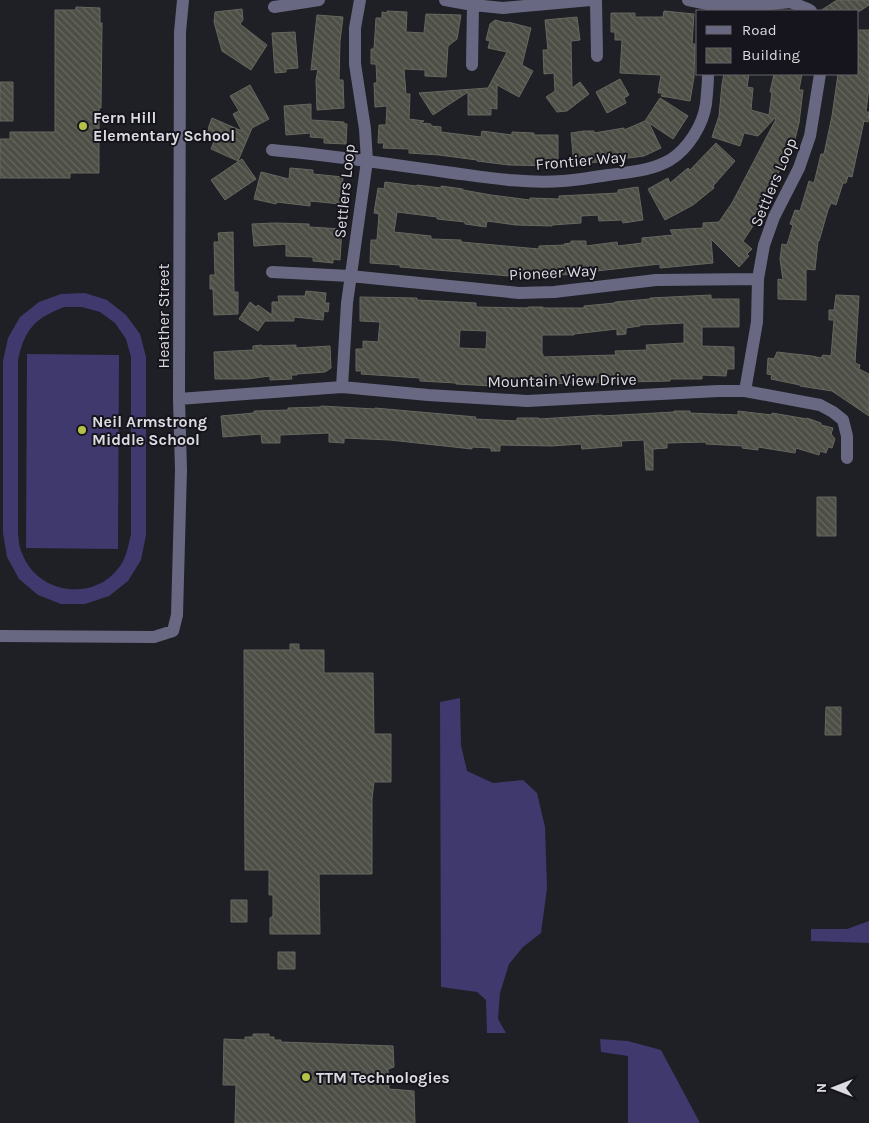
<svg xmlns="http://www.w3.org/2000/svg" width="869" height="1123" font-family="Karla,sans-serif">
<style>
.grass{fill:#3f396d;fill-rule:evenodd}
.building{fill:url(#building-back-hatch);stroke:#66675e;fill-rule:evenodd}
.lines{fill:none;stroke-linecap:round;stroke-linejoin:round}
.minor{stroke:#696883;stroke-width:12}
.poi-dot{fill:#b6c149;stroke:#16151d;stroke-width:2}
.labels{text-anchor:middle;stroke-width:4;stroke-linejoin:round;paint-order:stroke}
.poi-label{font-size:16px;font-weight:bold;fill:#dbdbe0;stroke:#16151d;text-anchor:start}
.street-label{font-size:16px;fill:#dbdbe0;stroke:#16151d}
</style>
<defs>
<pattern id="building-back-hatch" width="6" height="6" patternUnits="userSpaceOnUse" patternTransform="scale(1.25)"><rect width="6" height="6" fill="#4d4e45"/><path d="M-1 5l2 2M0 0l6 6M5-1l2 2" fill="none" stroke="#666760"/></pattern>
</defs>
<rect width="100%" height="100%" fill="#1f1f26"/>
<path class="grass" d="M85 293 107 300 126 315 140 334 146 357V535L141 560 128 581 109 596 85 604H61L38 595 19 579 7 557 3 533V361L8 338 20 317 39 302 61 294ZM64 307H82L100 312 115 323 126 339 131 357V534C128 547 126 560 117 570 91 602 36 593 22 553 19 548 19 540 18 534V360C25 329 34 319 64 307Z
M27 354 119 355 118 549 26 548Z
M460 698 461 745 467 771 493 783 523 780 537 793 545 827 547 888 541 933 523 947 509 964 500 993 498 1019 506 1033H487L486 1000 477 992 441 987 440 702Z
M869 921V943L811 941V929H847Z
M600 1039 628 1041 661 1050 700 1123H628V1056L601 1052Z"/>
<path class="building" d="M837 0H869V5L860 11H820Z
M76 7 100 8V23H102L101 108H99V173H70V178H0V139H10V132H55V10H76Z
M242 9 243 20 240 24 267 45 251 70 222 51 214 22 215 12Z
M387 11 407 12 406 32 424 33 426 14 461 15 457 39 448 46 446 77 425 76V70L404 69 406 94H410L409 119 424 121 420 123 431 124V126L441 127V132L481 137 482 131 512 135V132L534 133V135H558V166L509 165 477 161V160L439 155 409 153V149L383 148 384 143H378L379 125H386L387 106 375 107 374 83H377L376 64H371V49H374L376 18H382V12L387 13Z
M664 11 694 14 692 44H695L694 77 690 101 661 96 663 93H658L661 75 620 73 622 40H615V32H611V13H635V17H663Z
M317 15 343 17 340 41 339 80H343L344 108 317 110 316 80 318 69 311 70Z
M577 17 580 40 571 41 572 88 580 82 589 94 567 111 557 112 546 97 555 91 554 73 544 74 543 50H548L545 20Z
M495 20 507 23 508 22 531 28 522 65 533 71 519 97 497 85V109L491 108V115H468V92L433 115 419 93 488 88 507 52 488 48 490 41 486 40 490 24Z
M858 30H869V87L866 112H869L868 122 864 121 852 177 848 176 846 183H843L836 205 831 203 828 210 819 241H818L815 270 806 269V300L778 299V279L783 280 780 259 782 244 787 245 793 225 790 224 795 210 800 211 809 181 814 183 821 154H824L832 116 838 74H858Z
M295 32 298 68 286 69V72L275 73 272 33Z
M724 74H749L747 87 753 88 751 110 769 115 772 92H770L774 74H802L799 90H803L799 123 794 143 763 202 753 217 757 220 743 241 752 249 747 254 749 256 739 267 711 239 713 263 660 268V264L587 272V274L556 275V276L522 277 400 267V265L370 263 371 240H377L379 214 374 213 378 188 384 189 385 182 416 186 417 185 441 188V186L463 189V190L491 195 530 200V198L559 199V196L618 193V190L638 187 643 220 623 223 622 220 599 221 598 215 581 216V223L552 225V226L516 225 487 221 486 227 465 224V222L437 219V217L397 212 394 232 431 236V239L461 240V242L539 249V246L565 245 564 244 571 243V241H586V246L617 242 618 246 642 243V238L673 235 670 230 703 228V223L719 222 732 203 776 119 775 118 758 136 744 133 740 146 712 137 719 116 722 84Z
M620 79 629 95 624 98 626 103 607 113 596 92Z
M0 82H13V121H0Z
M250 85 269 119 252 128 238 161 211 149 216 136 208 132 209 126 212 118 242 131 233 114 239 111 230 96Z
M660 98 688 116 673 139 649 123 661 148 644 156 574 165 571 133 584 131H594V133L624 128V130L645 121Z
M311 104V120L344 122V124H347L346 144 324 143V138L310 137 311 133 286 135 284 106Z
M716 143 735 161 713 186 714 188 693 205 665 220 648 189 668 178 670 183 688 168 690 170Z
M242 159 256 179 225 200 211 180Z
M290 168 313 170V174L343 177 341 204 310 201V206L277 202 276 204 254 199 261 172 289 179Z
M274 223 309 224V227L342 229 340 260 333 259V263L313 261V257L286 256V244L254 246 252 224Z
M233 232 234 292H238V314L214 315 213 289H210V275H215L214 242H219L218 233Z
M306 291 326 293 325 303H329L328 312 324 311 323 320 294 317V321H265L258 331 239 319 250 302 256 307 258 305 272 315V302H279L278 296H305Z
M711 295V299H739V327H702V346L734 347V369H727L726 376 702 375V379H670V381L576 383 544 384V386H511V387L456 384V383L420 381V378L361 374 362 371H356V349H363V341L378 342 380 322 360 321V297L417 298V300L476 303V307L528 308V307H543V308H584V306L615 303V302L650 299V298ZM684 323V343L646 345 647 350 615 351 616 355 543 357V354H542V335H574V334L617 329V335L626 334V328L640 326V325ZM460 330 487 331 486 349 459 348Z
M836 295 859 296 855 363 860 365 859 369 869 374V416L832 391 800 386V385L771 379 772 375 767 374 768 358 774 359 777 352 812 356 821 358 823 355 831 356 834 320H829V310H834Z
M262 345V346L296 345V348L330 346 331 368 325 372 297 374V375H291L292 379 270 380V376L247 379H215L214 352 253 350V346Z
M321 406 375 409V408L476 417 475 419 517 421V418H539V419L602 415V416L674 412V411H690V413L738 415V411L772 415V413L807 419V418L821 423V425L833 428 831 434 835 439 832 448 828 447 826 453 820 451 819 455 796 448 795 453 758 447V450L742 448 743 446 706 444V442L667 443V448L653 449V470H646L644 440 621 441 622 446 582 449 581 444 551 446 500 445V451H491V448L472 447V449L390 440 344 438V443L329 442V433L280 435V443H262L261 434 223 437 221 416 254 413V411L288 410V408L321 407Z
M817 497H836V536H817Z
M290 644H299V650H324V673H373L374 734H391V782H374L372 799V874H319L320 934H270V918L273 916V895H269V870H245L244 650H290Z
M826 707H841V735H825Z
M231 900H247V922H231Z
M278 952H295V969H278Z
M253 1034H269V1037H274V1040H281V1042L393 1046 394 1067 388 1069 389 1089 414 1091 415 1123H235L236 1085H223L224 1039 245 1040V1037H253Z"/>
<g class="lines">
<path class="minor" d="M445 0 473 5 503 8 591 0
M596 0 597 56
M688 0 713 5 751 6 790 2 808 9 811 11
M274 7 319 0
M472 65 473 5
M272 150C330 155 388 164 446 172 484 177 523 184 563 181 578 180 593 177 608 175 629 172 651 171 670 160 688 149 703 125 706 104 707 94 708 84 708 74
M272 272 350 276 519 293 554 292 656 280 758 279
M342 387 347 303 367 161 365 129 355 64V28L360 0
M745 391 757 322 758 279 764 245 774 217 799 168 810 136 820 74
M179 399 342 387 428 395 527 401 718 391H745L820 405 833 412 843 420 847 436V458
M0 636 154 637 173 631 177 615 181 470 179 399 180 32 183 0"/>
</g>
<g class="poi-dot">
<circle cx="83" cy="126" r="5"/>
<circle cx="82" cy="430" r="5"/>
<circle cx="306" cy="1077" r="5"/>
</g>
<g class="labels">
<g class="poi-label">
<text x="93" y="123">Fern Hill<tspan x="93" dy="18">Elementary School</tspan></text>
<text x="92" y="427">Neil Armstrong<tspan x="92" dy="18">Middle School</tspan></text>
<text x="316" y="1083">TTM Technologies</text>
</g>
<g class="street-label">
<text transform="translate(581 160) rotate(-5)" y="6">Frontier Way</text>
<text transform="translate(773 182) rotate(-67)" y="6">Settlers Loop</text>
<text transform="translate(344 191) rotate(-84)" y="6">Settlers Loop</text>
<text transform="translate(553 272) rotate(-3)" y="6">Pioneer Way</text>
<text transform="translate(163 316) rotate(-90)" y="6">Heather Street</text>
<text transform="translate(562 380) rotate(-1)" y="6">Mountain View Drive</text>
</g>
</g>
<rect x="696" y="10" width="162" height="65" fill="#16151d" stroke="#65646b"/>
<rect x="706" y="26" width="25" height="8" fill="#696883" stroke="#65646b"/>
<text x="742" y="35" font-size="15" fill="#dbdbe0">Road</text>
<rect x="706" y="48" width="25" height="15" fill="url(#building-back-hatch)" stroke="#65646b"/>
<text x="742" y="60" font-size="15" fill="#dbdbe0">Building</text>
<g transform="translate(834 1088) rotate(270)" stroke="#16151d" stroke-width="4" paint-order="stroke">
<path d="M0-4L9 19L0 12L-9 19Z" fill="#dbdbe0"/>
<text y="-8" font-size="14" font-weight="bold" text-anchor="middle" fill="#dbdbe0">N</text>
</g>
</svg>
